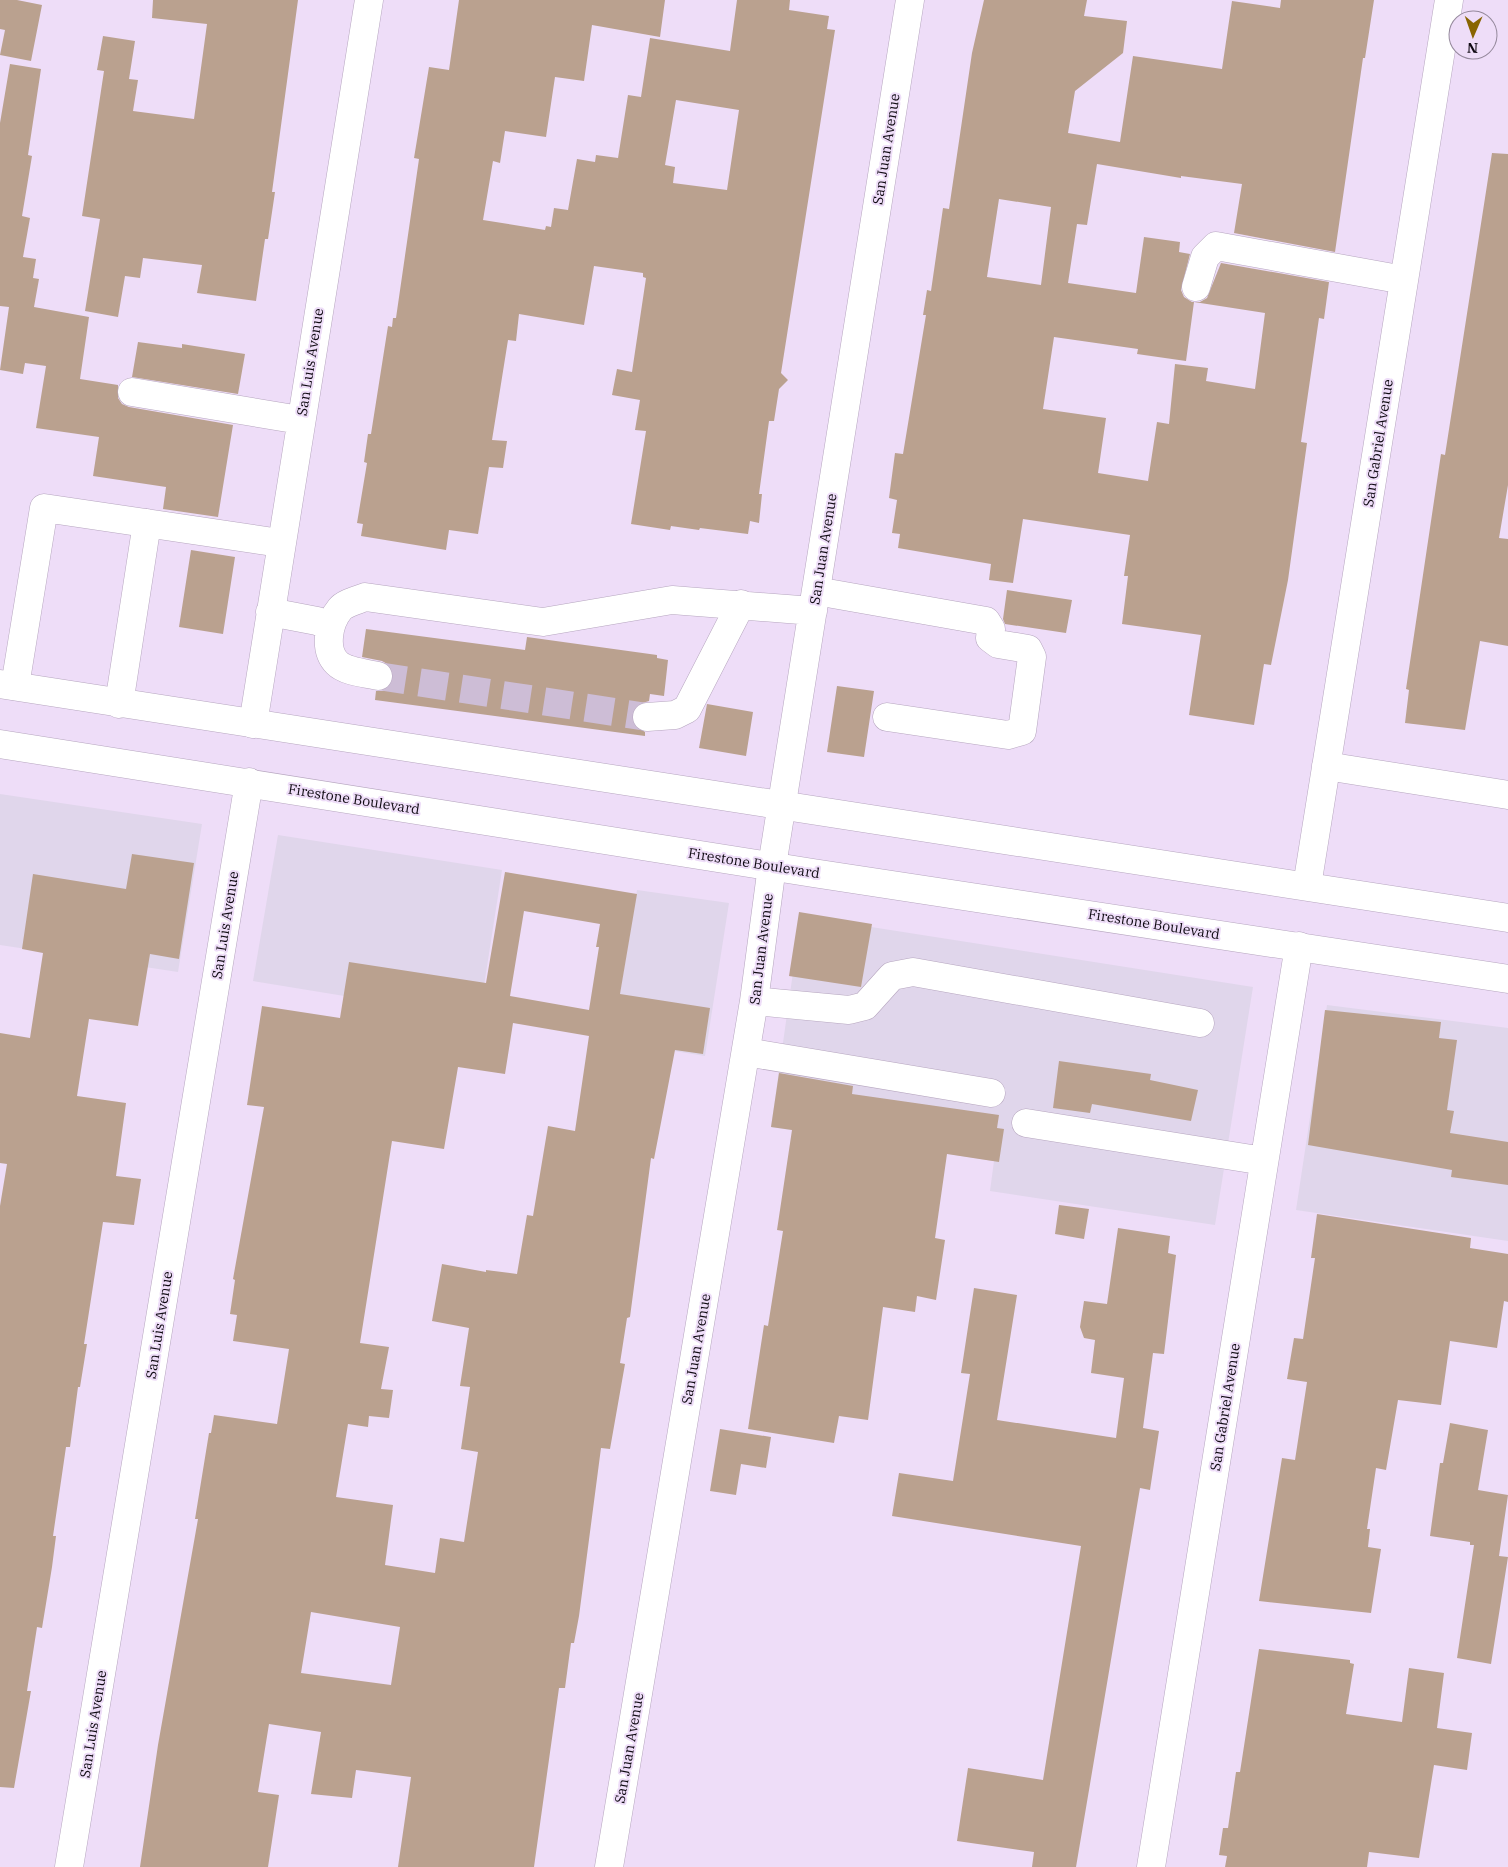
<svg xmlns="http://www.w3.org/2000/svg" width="1508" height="1867" font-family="'IBM Plex Serif',serif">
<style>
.industrial{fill:#e0d6eb}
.building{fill:#baa18f;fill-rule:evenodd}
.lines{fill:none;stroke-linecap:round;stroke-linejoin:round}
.minor-tunnel{stroke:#cdbdd6;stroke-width:28;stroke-dasharray:28 14;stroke-linecap:butt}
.minor-casing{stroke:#b6a6bf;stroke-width:29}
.major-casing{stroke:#b6a6bf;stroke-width:29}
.minor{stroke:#fff;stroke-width:28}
.major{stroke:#fff;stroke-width:28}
.labels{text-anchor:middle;stroke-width:4;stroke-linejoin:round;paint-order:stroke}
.street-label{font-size:14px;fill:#0f0a12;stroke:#eeddf8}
</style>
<rect width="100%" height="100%" fill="#eeddf8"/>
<path class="industrial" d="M0 794 202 824 178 972 0 945Z
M278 835 502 870 479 1018 253 981Z
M637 890 729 903 705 1056 612 1041Z
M801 916 1253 987 1215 1225 990 1191 994 1161 771 1127Z
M1327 1005 1508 1028V1241L1296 1210Z"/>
<path class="building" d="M0 0H17L42 5 31 61 0 55 5 30 0 29Z
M153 0H298L272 192H275L268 239H265L256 301 197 293 202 265 143 258 140 278 125 276 118 317 85 311 100 219 82 216 104 71 97 70 103 36 135 41 129 79 138 80 133 111 194 119 207 24 152 18Z
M459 0H665L660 37 592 25 584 81 555 77 546 137 505 131 500 163 493 161 483 220 545 230 546 226 551 227 554 208 568 210 577 159 595 162 596 155 618 158 628 95 641 97 650 38 730 51 737 0H790L789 10 829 16 827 29 835 30 781 373 788 380 779 389 774 421H769L759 494H762L759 523 750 521 748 534 700 528 699 530 671 526 670 530 631 524 646 431 635 430 640 400 612 395 617 369 632 372 646 278 643 277V273L594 266 584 325 519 314 516 341 508 340 492 440 507 441 503 468 489 467 478 534 449 530 446 550 361 536 363 524 357 523 367 463 364 462 368 434H371L388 326 392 327 393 318H396L419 159 414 158 429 67 449 70ZM676 100 739 110 727 190 673 183 675 167 665 165Z
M984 0H1087L1084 16 1127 21 1123 53 1075 91 1068 133 1120 142 1133 56 1222 69 1232 1 1280 8 1281 0H1374L1365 58H1363L1335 252 1234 233 1242 184 1181 176V178L1097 164 1087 225 1077 224 1068 283 1136 293 1144 237 1180 242 1179 252 1190 254 1181 290 1184 297 1192 302H1200L1207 298 1221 263 1329 282 1324 319 1319 318 1301 442 1307 443 1288 580 1271 665 1264 664 1254 725 1189 715 1201 635 1122 624 1128 576H1124L1130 535 1023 519 1013 583 989 580 991 564 898 548 900 534 892 533 897 500 889 498 895 453 903 454 926 315H923L927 290 931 291 943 208 949 209 972 53ZM999 199 1051 207 1041 285 987 277ZM1194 302 1265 313 1255 389 1206 381 1208 368 1175 364 1169 424 1157 422 1148 481 1098 473 1106 418 1043 409 1054 337 1138 349 1137 354 1186 361Z
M10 64 41 69 28 155 32 156 22 216 30 218 23 257 36 259 33 278 39 279 34 307 89 317 80 379 118 385V398L122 404 129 407 233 425 218 517 163 509 166 487 93 476 99 437 36 428 46 366 25 363 23 374 0 370 9 307 0 306V123Z
M1492 153 1508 154V485L1499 538 1508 539V646L1480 641 1465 730 1405 723 1409 690 1406 689 1441 454 1445 455Z
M138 342 182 348V344L245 354 238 394 132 377Z
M191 550 235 557 223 634 179 627Z
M1007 590 1072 600 1066 633 1005 624 1003 619Z
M366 629 525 650 527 637 657 655V658L668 660 664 696 650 694 649 701 639 704 633 711 632 719 634 725 645 732V736L375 700 376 691H383L390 686 393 679V672L389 665 382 661 362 657Z
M837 686 874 691 864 757 827 752Z
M707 704 753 712 746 756 699 748Z
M132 854 194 863 179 959 150 954 138 1026 89 1019 77 1096 126 1103 116 1176 141 1179 134 1225 103 1222 84 1344H87L80 1387H78L70 1447H66L53 1536H56L52 1567 42 1628 37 1627 27 1691H31L14 1788 0 1787V1206L7 1164 0 1163V1033L30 1038 43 953 22 949 33 874 126 889Z
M505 872 637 894 620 994 710 1008 703 1054 675 1050 654 1159 651 1158 630 1317 627 1318 620 1363 625 1364 610 1449 601 1448 579 1616 574 1643H571L565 1688H559L534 1867H398L411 1777 356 1770 352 1798 311 1794 321 1732 269 1724 258 1792 279 1795 268 1867H140L158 1745 198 1519H195L209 1433H211L214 1415 277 1424 289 1349 233 1341 237 1315 230 1314 235 1280 233 1279 264 1107 247 1105 262 1006 340 1018 349 962 486 983ZM524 911 600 924 596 947H599L589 1010 510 996ZM513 1023 589 1036 575 1131 548 1126 533 1216 527 1215 517 1274 486 1270V1272L442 1264 432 1321 469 1328 460 1386 470 1387 461 1449 478 1452 464 1542 440 1538 435 1573 385 1565 393 1505 336 1497 348 1424 368 1427 369 1416 389 1418 393 1390 381 1389 389 1347 360 1343 392 1141 444 1149 458 1067 505 1074ZM311 1612 400 1627 391 1685 301 1673Z
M799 912 872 924 861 987 789 976Z
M1325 1010 1441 1022 1439 1038 1457 1040 1447 1110 1454 1111 1450 1133 1508 1142V1185L1451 1177 1452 1170 1308 1145Z
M1059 1061 1151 1074 1150 1080 1198 1090 1191 1121 1092 1104 1090 1113 1053 1108Z
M779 1073 853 1086 852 1094 999 1115 997 1128 1004 1129 999 1162 947 1154 935 1238 945 1240 936 1300 917 1296 915 1312 883 1307 868 1420 839 1416 834 1443 748 1429 764 1325 768 1326 783 1231 777 1230 792 1130 771 1127Z
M1059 1205 1089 1209 1084 1239 1055 1234Z
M1317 1214 1471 1238 1470 1248 1508 1254V1302L1504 1301 1497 1348 1450 1341 1441 1405 1398 1400 1386 1470 1376 1468 1367 1529H1370L1368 1547 1381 1549 1371 1613 1259 1601 1282 1458 1295 1460 1307 1382 1287 1379 1294 1338 1303 1339 1315 1258H1311Z
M1118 1228 1170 1236 1168 1253 1176 1255 1164 1354 1153 1353 1143 1428 1159 1431 1150 1490 1140 1488 1076 1867H1032L1034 1852 957 1841 968 1768 1043 1780 1081 1546 892 1516 899 1473 953 1481 970 1374 961 1373 974 1288 1017 1295 997 1420 1116 1438 1124 1378 1091 1373 1095 1340 1084 1338 1080 1327 1084 1301 1107 1304Z
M1450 1423 1488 1430 1478 1490 1508 1495 1499 1556 1508 1557 1491 1664 1457 1658 1474 1545H1470V1542L1430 1536 1440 1463H1443Z
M720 1429 771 1437 766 1468 741 1464 736 1495 710 1491Z
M1259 1649 1350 1660V1663L1354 1664 1346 1714 1402 1722 1409 1668 1444 1673 1437 1728 1472 1733 1467 1770 1434 1765 1419 1858 1369 1852 1367 1867H1225L1227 1856 1219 1855 1223 1828H1228L1236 1772H1240Z"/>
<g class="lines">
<path class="minor-tunnel" d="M378 676 647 717"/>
<defs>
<path id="minor" d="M1196 287 1205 257 1216 246 1404 280
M132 392 300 420
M816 591 986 621 991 629 990 638 998 644 1028 649 1032 657 1022 731 1008 735 887 717
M270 612 317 621 331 626
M378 676C366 673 346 672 337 663 323 649 329 622 340 609 345 603 358 600 365 597L543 622 672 600 813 611
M15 686 44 508 280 543
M119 704 147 523
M647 717 675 715 687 709 741 604
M253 724 369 0
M1326 766 1508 795
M1307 886 1449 0
M754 1001 849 1010 865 1006 892 976 913 972 1200 1023
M746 1052 991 1093
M1026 1123 1264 1161
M69 1867 249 782
M609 1867 754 1001 772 866 910 0
M1151 1867 1299 946"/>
<path id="major" d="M0 684 1508 918
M0 744 813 873 1508 979"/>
</defs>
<use href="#minor" class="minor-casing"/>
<use href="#major" class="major-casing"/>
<use href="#minor" class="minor"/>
<use href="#major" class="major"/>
</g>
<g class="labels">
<g class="street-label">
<text transform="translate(886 149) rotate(-81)" y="5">San Juan Avenue</text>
<text transform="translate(310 362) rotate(-81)" y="5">San Luis Avenue</text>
<text transform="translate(1378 443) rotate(-81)" y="5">San Gabriel Avenue</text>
<text transform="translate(823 549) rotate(-81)" y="5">San Juan Avenue</text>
<text transform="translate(354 799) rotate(9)" y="5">Firestone Boulevard</text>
<text transform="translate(754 863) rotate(9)" y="5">Firestone Boulevard</text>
<text transform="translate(1154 924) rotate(9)" y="5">Firestone Boulevard</text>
<text transform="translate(225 925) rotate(-81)" y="5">San Luis Avenue</text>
<text transform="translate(761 949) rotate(-83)" y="5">San Juan Avenue</text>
<text transform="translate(159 1325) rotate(-81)" y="5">San Luis Avenue</text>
<text transform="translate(696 1349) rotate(-80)" y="5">San Juan Avenue</text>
<text transform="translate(1225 1407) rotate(-81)" y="5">San Gabriel Avenue</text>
<text transform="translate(93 1724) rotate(-81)" y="5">San Luis Avenue</text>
<text transform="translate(629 1748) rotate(-80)" y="5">San Juan Avenue</text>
</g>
</g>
<g transform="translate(1473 35) rotate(182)"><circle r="24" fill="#eeddf8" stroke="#95899c"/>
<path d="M0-4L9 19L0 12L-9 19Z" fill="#896502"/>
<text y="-8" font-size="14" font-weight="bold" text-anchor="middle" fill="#0f0a12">N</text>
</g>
</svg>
